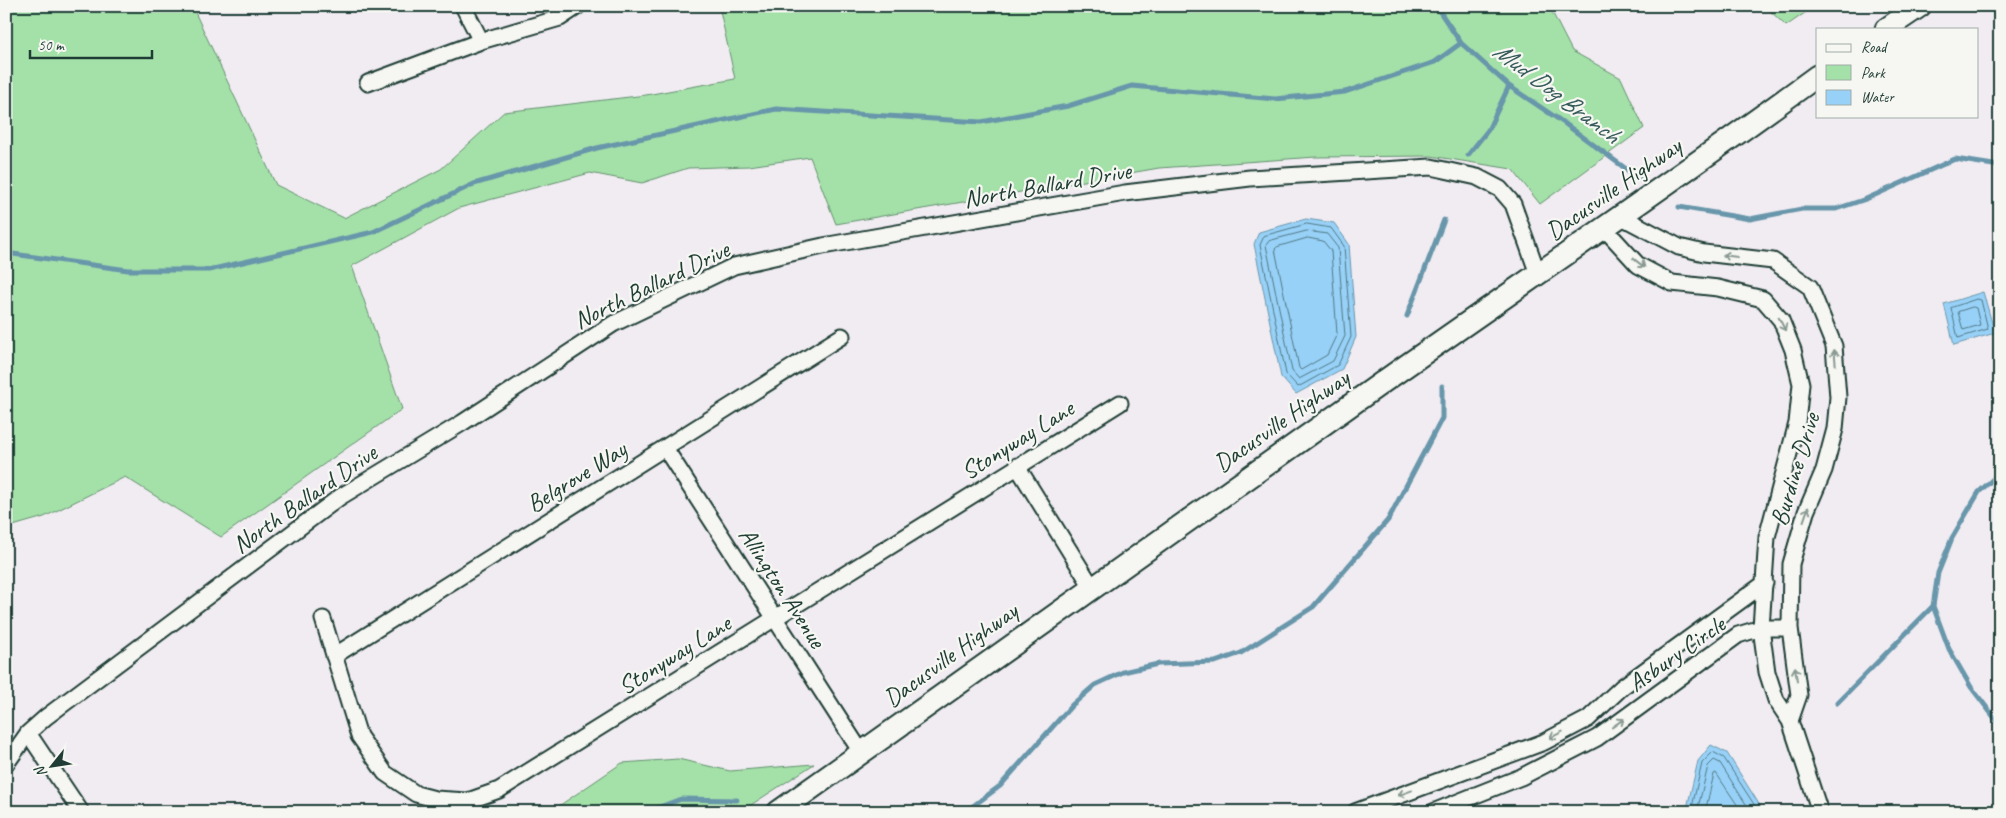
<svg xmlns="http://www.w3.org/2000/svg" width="2006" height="818" font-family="Caveat,sans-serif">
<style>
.green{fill:#a4e1a8;stroke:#628f6e}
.water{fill:#98d1f8;stroke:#6896aa}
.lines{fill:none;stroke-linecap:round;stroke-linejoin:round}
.shore{stroke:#4f7882;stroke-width:1}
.stream{stroke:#6896aa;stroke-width:5}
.street-casing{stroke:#1f3d34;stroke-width:19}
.secondary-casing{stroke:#1f3d34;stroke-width:25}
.street{stroke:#f6f6f2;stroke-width:15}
.secondary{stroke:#f6f6f2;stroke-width:21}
.oneway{stroke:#8a9a93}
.labels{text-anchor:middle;stroke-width:4.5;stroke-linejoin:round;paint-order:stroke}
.street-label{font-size:25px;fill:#1f3d34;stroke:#f6f6f2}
.water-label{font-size:26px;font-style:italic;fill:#375b5b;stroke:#f6f6f2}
</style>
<rect width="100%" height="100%" fill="#f1ecf2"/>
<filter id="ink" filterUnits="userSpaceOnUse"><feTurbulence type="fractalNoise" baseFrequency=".02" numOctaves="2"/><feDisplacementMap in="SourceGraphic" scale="10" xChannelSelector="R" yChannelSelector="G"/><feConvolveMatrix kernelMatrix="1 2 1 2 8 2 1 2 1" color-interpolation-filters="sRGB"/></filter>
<g filter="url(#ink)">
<path class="green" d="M6 6H192L276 185 344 218 441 169 504 112 646 95 735 79 719 6H1549L1572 51 1621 78 1644 128 1540 204 1512 169 1431 156 1316 157 1159 168 836 224 810 157 749 166 688 168 642 183 590 173 459 208 352 266 402 409 221 537 125 477 44 517 6 528Z
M1765 6H1815L1786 26Z
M678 759 730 771 814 764 740 812H550L622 763Z"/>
<path class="water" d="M1306 219 1334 223 1349 244 1356 337 1342 369 1296 394 1281 377 1254 244 1259 232Z
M1983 292 1995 333 1954 345 1944 304Z
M1711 745 1727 753 1764 812H1686L1698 761Z"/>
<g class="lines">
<path class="shore" d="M1307 224 1331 228 1344 246 1351 337 1338 365 1298 387 1286 374 1260 245 1264 236Z
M1307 231 1327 234 1338 248 1345 336 1333 361 1299 379 1292 371 1266 245 1269 241Z
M1308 238 1323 241 1331 251 1337 334 1327 355 1301 370 1299 368 1275 249 1277 247Z
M1977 299 1981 300 1988 329 1958 338 1951 308Z
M1973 307 1976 308 1980 325 1963 330 1958 312Z
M1691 812 1702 763 1713 752 1724 758 1759 812
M1697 812 1708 766 1714 760 1720 763 1751 812
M1705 812 1714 774 1716 773 1742 812"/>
<path class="stream" d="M1436 6 1461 43 1509 86 1564 123 1641 180
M1468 155 1488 130 1509 86
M1679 207 1750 219 1802 209H1836L1866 199 1955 159 2000 166
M6 253 128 270H209L373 232 474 184 597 148 776 109 981 122 1068 106 1132 86 1275 99 1345 92 1435 62 1461 43
M1407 316 1444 220
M2000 469 1994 478 1979 492 1952 538 1938 573 1933 606 1949 649 1971 687 2000 725
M1837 703 1933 606
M646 812 681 799 737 800
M965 812 1000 786 1072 705 1095 685 1123 672 1158 664 1215 662 1241 653 1313 607 1388 520 1442 418V386"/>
<defs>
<path id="street" d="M463 6 481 41
M368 83 481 41 560 18 578 6
M1622 217 1679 247 1704 253 1773 261 1810 287 1834 346 1838 397 1835 429 1824 470 1806 512 1791 564 1790 628 1799 695 1790 721
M1605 229 1638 265 1672 283 1718 288 1763 299 1781 320 1793 350 1801 384 1797 423 1767 537 1761 628 1767 672 1776 700 1790 721 1820 812
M665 448 861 752
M1017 466 1092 587
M323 619 359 736 385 773 416 794 435 799 468 801 499 790 1120 403
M334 656 842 336
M28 733 81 812
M6 764 28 733 46 717 340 497 462 423 613 324 734 266 823 246 1125 193 1250 178 1431 167 1477 177 1500 189 1513 204 1538 274
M1355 812 1544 742 1588 719 1622 687 1765 583
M1433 812 1521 777 1597 738 1738 635 1761 628H1790"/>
<path id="secondary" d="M1886 29 1920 6
M778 812C979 667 1181 524 1383 382 1528 280 1674 181 1817 76"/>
</defs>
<use href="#street" class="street-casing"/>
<use href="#secondary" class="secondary-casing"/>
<use href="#street" class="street"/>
<use href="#secondary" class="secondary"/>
</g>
<defs><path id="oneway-shaft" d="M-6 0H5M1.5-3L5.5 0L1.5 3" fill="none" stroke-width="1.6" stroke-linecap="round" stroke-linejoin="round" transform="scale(1.25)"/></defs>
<g class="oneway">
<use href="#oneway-shaft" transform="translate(1730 256) rotate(-173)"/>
<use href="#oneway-shaft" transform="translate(1639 263) rotate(38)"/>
<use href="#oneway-shaft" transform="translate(1782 324) rotate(63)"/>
<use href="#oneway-shaft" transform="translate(1835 357) rotate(-95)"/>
<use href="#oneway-shaft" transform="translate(1806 514) rotate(-71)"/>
<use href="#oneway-shaft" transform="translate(1796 674) rotate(-98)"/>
<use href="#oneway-shaft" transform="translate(1618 723) rotate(-36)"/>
<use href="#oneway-shaft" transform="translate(1556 735) rotate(153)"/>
<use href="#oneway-shaft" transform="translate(1405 793) rotate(160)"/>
</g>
</g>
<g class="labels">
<g class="street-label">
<text transform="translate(1047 184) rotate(-10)" y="9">North Ballard Drive</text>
<text transform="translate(1613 188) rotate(-35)" y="9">Dacusville Highway</text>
<text transform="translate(651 284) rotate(-26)" y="9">North Ballard Drive</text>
<text transform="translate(1281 420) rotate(-35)" y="9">Dacusville Highway</text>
<text transform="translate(1017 439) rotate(-32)" y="9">Stonyway Lane</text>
<text transform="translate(1794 469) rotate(-73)" y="9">Burdine Drive</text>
<text transform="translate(576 476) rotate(-32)" y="9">Belgrove Way</text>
<text transform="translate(304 498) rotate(-35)" y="9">North Ballard Drive</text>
<text transform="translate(783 587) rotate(57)" y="9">Allington Avenue</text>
<text transform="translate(1676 653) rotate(-35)" y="9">Asbury Circle</text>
<text transform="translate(674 654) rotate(-32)" y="9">Stonyway Lane</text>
<text transform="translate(950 654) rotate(-36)" y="9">Dacusville Highway</text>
</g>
<g class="water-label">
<text transform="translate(1557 92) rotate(37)" y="9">Mud Dog Branch</text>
</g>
</g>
<rect width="2006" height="818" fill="none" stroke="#f6f6f2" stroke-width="25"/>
<rect x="12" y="12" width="1981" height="793" fill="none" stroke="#1f3d34" stroke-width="2" filter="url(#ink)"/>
<rect x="1816" y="28" width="162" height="90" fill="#f6f6f2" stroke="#a0aca6"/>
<rect x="1826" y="44" width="25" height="8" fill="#f6f6f2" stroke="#a0aca6"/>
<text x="1861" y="52" font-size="15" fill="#1f3d34">Road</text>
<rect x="1826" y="65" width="25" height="15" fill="#a4e1a8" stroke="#a0aca6"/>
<text x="1861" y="78" font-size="15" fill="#1f3d34">Park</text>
<rect x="1826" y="90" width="25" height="15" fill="#98d1f8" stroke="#a0aca6"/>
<text x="1861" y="102" font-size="15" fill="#1f3d34">Water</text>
<g transform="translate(52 766) rotate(240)" stroke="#f6f6f2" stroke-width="4" paint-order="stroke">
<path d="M0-4L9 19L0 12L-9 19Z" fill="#1f3d34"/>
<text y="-8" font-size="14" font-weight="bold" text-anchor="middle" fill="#1f3d34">N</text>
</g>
<path d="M30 50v8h122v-8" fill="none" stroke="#1f3d34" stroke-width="2.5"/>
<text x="38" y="50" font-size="15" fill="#1f3d34" stroke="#f6f6f2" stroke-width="4" paint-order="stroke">50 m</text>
</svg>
